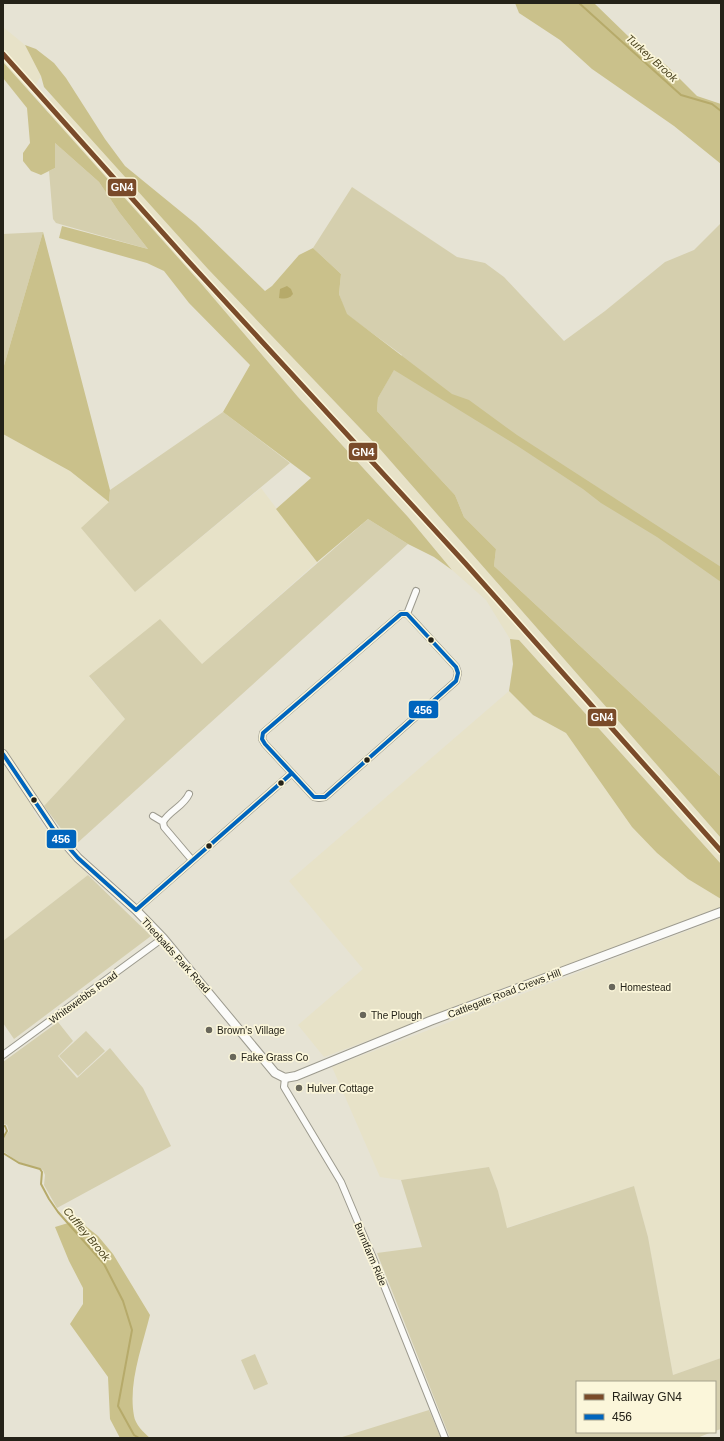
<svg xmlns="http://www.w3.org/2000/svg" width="724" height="1441" font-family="Helvetica,sans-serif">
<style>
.built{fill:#e7e2c8}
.green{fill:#d5cfae}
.forest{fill:#cac18b}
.water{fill:#b6aa6a}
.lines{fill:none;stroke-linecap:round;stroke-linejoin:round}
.stream{stroke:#b6aa6a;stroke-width:2}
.minor-casing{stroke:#9c9a8e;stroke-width:8}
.tertiary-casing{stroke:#9c9a8e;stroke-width:10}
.minor{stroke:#fbfbf9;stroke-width:6}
.tertiary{stroke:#fbfbf9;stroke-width:8}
.bus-1-casing{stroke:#fbf6da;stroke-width:7}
.bus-1{stroke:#0065bd;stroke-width:4}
.rail-1-casing{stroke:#fbf6da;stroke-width:8}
.rail-1{stroke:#7a4b2a;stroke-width:5}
.bus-dot{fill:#242218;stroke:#fbf6da;stroke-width:1.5}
.poi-dot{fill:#68665a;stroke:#fbf6da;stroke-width:1.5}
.labels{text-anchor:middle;stroke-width:3.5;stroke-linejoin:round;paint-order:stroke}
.street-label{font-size:10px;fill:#242218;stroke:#fbf6da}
.poi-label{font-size:10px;fill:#242218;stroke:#fbf6da;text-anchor:start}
.water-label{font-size:11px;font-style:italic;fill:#4b441f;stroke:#fbf6da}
.line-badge{stroke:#fbf6da;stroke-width:1.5}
.badge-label{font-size:11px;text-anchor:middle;font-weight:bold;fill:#fff}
</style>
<rect width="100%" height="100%" fill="#e6e3d4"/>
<path class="built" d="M3 27 25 45 41 76 33 89H27L3 62Z
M53 96 208 269 380 449 721 838V864L519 640 510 639 486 600 452 570 408 517 298 397 199 281 49 114 46 104Z
M3 434 70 471 109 502 135 592 261 488 317 562 202 664 89 677 125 719 44 806 33 811 47 832 88 875 3 941Z
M509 691 533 715 566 733 632 827 657 853 688 879 721 899V908L324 1057 298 1025 363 969 289 881Z
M721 918V1358L673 1375 648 1237 634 1186 506 1228 498 1191 489 1167 401 1180 380 1177 332 1067Z"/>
<path class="green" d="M54 142 99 182 119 212 148 249 56 223 53 219 49 171 55 168Z
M352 187 457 257 485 263 504 277 564 341 605 311 665 262 694 250 721 223V777L494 566 496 549 464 517 455 495 377 411 378 398 402 355 346 314 339 294 341 274 313 248Z
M43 232 3 369V234Z
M223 412 290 463 135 592 81 528 109 502 110 490Z
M368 519 408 544 74 846 44 806 125 719 89 676 160 619 202 664Z
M88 875 151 936 14 1039 3 1023V941Z
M58 1022 73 1041 58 1056 77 1078 110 1048 143 1088 171 1146 57 1208 44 1185 45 1175 43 1170 18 1162 3 1151V1139L9 1131 7 1125 3 1124V1062Z
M86 1031 105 1051 78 1076 59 1056Z
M489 1167 498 1191 507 1228 634 1186 648 1237 673 1375 721 1358V1429L715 1431V1382H577V1432H712L697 1438H450L377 1253 422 1247 401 1180Z
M255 1354 268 1384 254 1390 241 1360Z
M429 1410 441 1438H339Z"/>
<path class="forest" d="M515 3H594L629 37 667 66 697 96 721 104V164L674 126 592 69 560 40 519 13Z
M25 45 36 49 54 63 66 78 105 139 125 166 196 224 265 291 272 286 299 255 313 248 341 274 339 294 347 314 452 394 469 400 517 435 721 567V582L657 537 601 503 583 489 516 445 394 370 378 398 377 411 455 495 464 517 496 549 494 566 721 777V838L380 449 208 269 44 87 41 76Z
M3 62 199 281 298 397 408 517 452 570 434 557 408 544 368 519 317 562 276 509 311 478 223 412 250 365 189 303 164 271 147 263 59 238 62 226 148 249 119 212 99 182 55 143V168L41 175 31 171 23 161V153L30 143 27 108 3 78Z
M43 232 110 490 109 502 70 471 3 434V369Z
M510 639 519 640 721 864V899L688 879 657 853 632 827 566 733 533 715 509 691 513 664Z
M78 1220 98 1236 113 1254 150 1315C142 1347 128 1383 134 1416 135 1424 144 1433 150 1438H120L110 1419 108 1377 70 1324 83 1304V1288L69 1261 55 1227Z"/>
<path class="water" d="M287 286 291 289 293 294C289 299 285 299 279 298L280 289Z"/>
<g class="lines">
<path class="stream" d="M579 3 681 95 712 104 721 111
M3 1126H5L7 1131 3 1138
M3 1153 19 1163 40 1169 42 1172 41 1184 49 1199 58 1212 104 1264 123 1301 132 1330 118 1406 134 1435 139 1438"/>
<defs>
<path id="minor" d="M401 614H407L411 618 456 667 458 673 456 681 325 797 319 798 314 797 265 744 262 739 263 733Z
M407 614 416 591
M189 794C184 806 169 811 163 822L164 827 192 860
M153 816 163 822
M136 910 292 773
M3 1055 163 938
M285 1078 284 1087 341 1182 373 1258 445 1438"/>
<path id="tertiary" d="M3 754 56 833 78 858 136 910 163 938 275 1073 285 1078 296 1076 430 1021 721 912"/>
</defs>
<use href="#minor" class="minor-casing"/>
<use href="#tertiary" class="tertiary-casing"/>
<use href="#minor" class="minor"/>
<use href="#tertiary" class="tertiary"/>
<defs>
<path id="bus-1" d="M401 614H407L456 667 458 673 456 681 325 797H314L265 744 262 739 263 733Z
M3 754 56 833 78 858 136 910
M136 910 292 773"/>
</defs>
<use href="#bus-1" class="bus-1-casing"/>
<use href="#bus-1" class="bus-1"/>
<defs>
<path id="rail-1" d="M3 54 188 261 465 563 721 851"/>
</defs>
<use href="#rail-1" class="rail-1-casing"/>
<use href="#rail-1" class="rail-1"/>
</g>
<g class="bus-dot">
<circle cx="431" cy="640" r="3.5"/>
<circle cx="367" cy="760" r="3.5"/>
<circle cx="281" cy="783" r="3.5"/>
<circle cx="34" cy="800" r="3.5"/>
<circle cx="209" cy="846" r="3.5"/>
</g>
<g class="poi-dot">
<circle cx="612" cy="987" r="4"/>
<circle cx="363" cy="1015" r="4"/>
<circle cx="209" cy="1030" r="4"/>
<circle cx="233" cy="1057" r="4"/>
<circle cx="299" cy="1088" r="4"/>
</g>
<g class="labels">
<g class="street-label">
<text transform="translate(176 955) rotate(48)" y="4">Theobalds Park Road</text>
<text transform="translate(504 993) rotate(-21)" y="4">Cattlegate Road Crews Hill</text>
<text transform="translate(83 997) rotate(-36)" y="4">Whitewebbs Road</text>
<text transform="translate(371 1254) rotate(67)" y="4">Burntfarm Ride</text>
</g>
<g class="poi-label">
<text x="620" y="991">Homestead</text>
<text x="371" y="1019">The Plough</text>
<text x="217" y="1034">Brown's Village</text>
<text x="241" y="1061">Fake Grass Co</text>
<text x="307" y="1092">Hulver Cottage</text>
</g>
<g class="water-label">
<text transform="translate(652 58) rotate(42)" y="4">Turkey Brook</text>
<text transform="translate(87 1234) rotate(50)" y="4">Cuffley Brook</text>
</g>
</g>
<g class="line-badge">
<rect x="107" y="178" width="30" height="19" rx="4" fill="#7a4b2a"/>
<rect x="348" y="442" width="30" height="19" rx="4" fill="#7a4b2a"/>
<rect x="408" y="700" width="31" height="19" rx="4" fill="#0065bd"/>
<rect x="587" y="708" width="30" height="19" rx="4" fill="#7a4b2a"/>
<rect x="46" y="829" width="31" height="20" rx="4" fill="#0065bd"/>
</g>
<g class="badge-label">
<text x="122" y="191">GN4</text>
<text x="363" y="456">GN4</text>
<text x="423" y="714">456</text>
<text x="602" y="721">GN4</text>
<text x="61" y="843">456</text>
</g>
<rect width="724" height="1441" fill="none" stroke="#242218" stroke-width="8"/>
<rect x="576" y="1381" width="140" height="52" fill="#fbf6da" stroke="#a5a18c"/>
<rect x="584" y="1394" width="20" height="6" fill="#7a4b2a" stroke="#a5a18c"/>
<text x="612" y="1401" font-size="12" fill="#242218">Railway GN4</text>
<rect x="584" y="1414" width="20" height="6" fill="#0065bd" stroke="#a5a18c"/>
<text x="612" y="1421" font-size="12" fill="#242218">456</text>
</svg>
